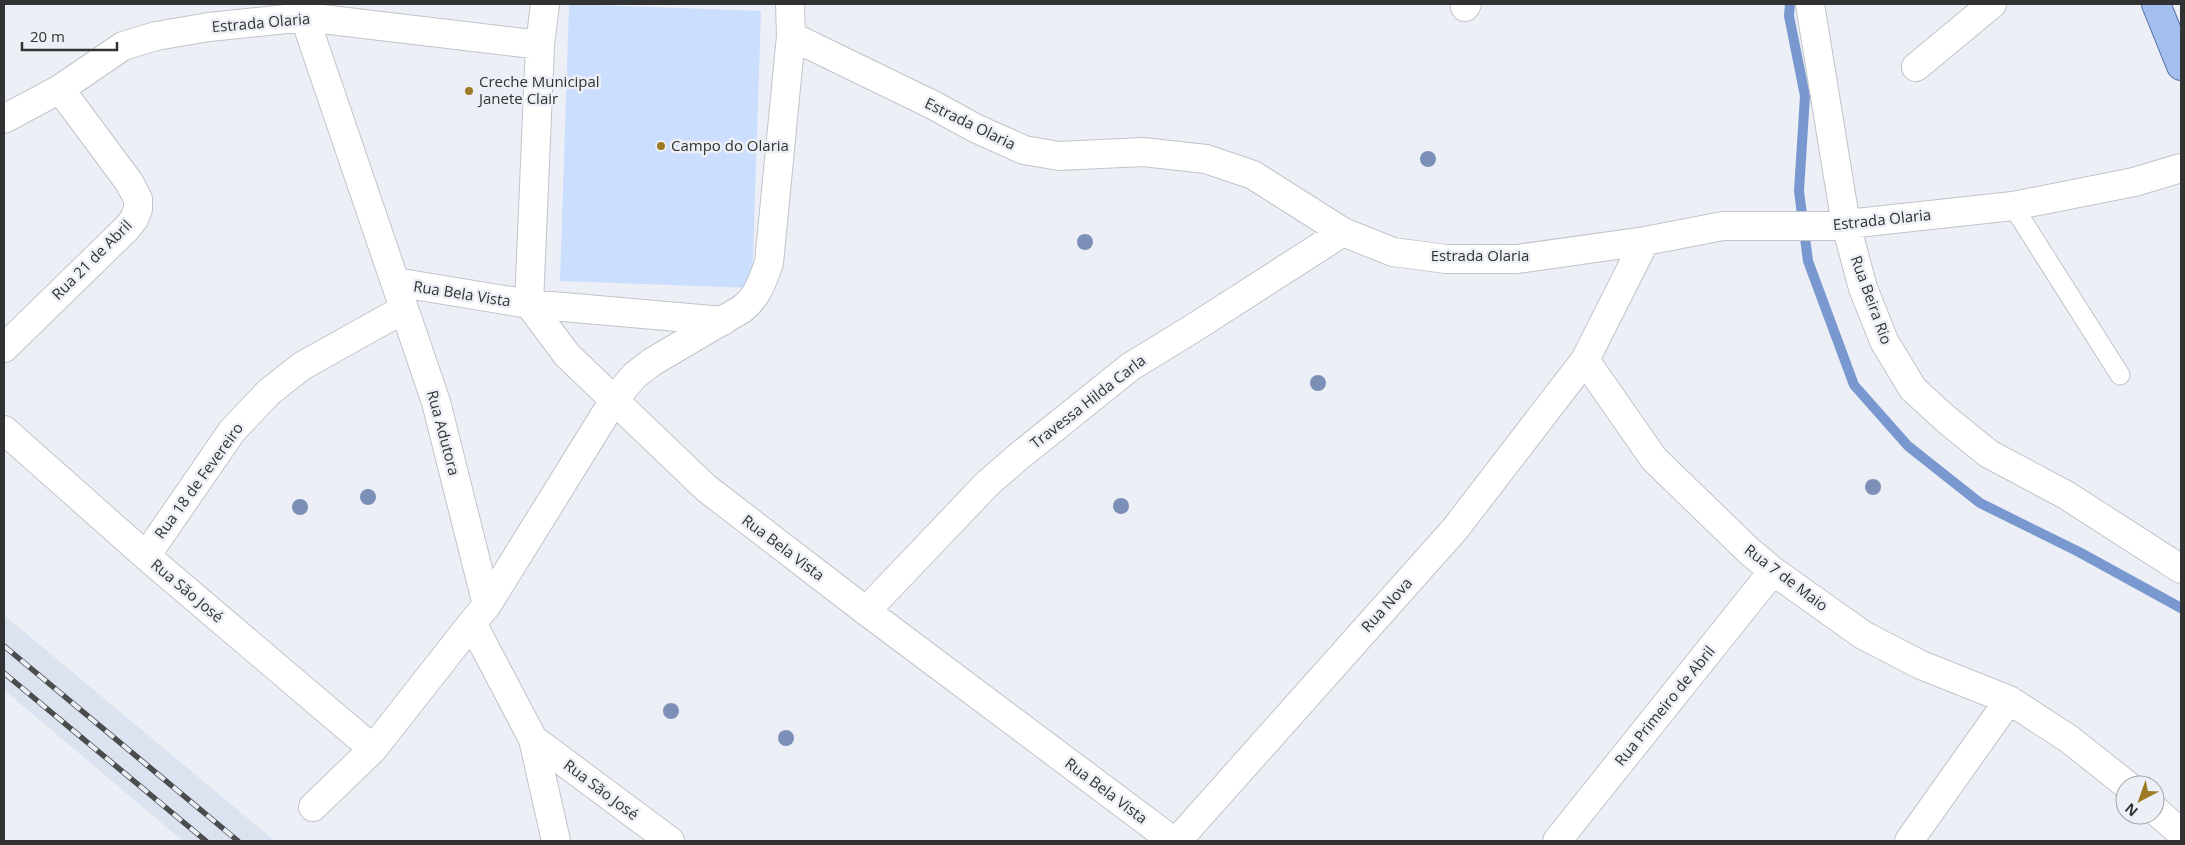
<svg xmlns="http://www.w3.org/2000/svg" width="2185" height="845" font-family="'Open Sans',sans-serif">
<style>
.built{fill:#dce3f0}
.grass{fill:#ccdefe}
.lines{fill:none;stroke-linecap:round;stroke-linejoin:round}
.stream{stroke:#7a98d0;stroke-width:10}
.service-casing{stroke:#c1c4ca;stroke-width:21}
.minor-casing{stroke:#c1c4ca;stroke-width:30}
.primary-casing{stroke:#5571a7;stroke-width:30}
.service{stroke:#fff;stroke-width:19}
.minor{stroke:#fff;stroke-width:28}
.primary{stroke:#a4beef;stroke-width:28}
.rail-casing{stroke:#4b4c4e;stroke-width:5.5}
.rail{stroke:#eceff5;stroke-width:4;stroke-dasharray:11;stroke-linecap:butt}
.tree{fill:#7c8fb7}
.poi-dot{fill:#9d7b26;stroke:#eceff5;stroke-width:2}
.labels{text-anchor:middle;stroke-width:5;stroke-linejoin:round;paint-order:stroke}
.street-label{font-size:15px;fill:#313234;stroke:#eceff5}
.poi-label{font-size:15px;fill:#313234;stroke:#eceff5;text-anchor:start}
</style>
<rect width="100%" height="100%" fill="#eceff5"/>
<path class="built" d="M4 615 275 841H183L4 690Z"/>
<path class="grass" d="M569 4 761 11 752 288 560 281Z"/>
<g class="lines">
<path class="stream" d="M1790 4 1789 16 1805 96 1799 191 1808 261 1854 385 1908 446 1980 503 2079 552 2181 608"/>
<defs>
<path id="service" d="M2013 206 2120 375"/>
<path id="minor" d="M300 4 436 402 487 605 472 623 533 739 556 841
M1810 4 1846 225 1863 288 1884 341 1913 389 1947 420 1989 454 2066 495 2181 569
M1465 7 1467 4
M791 36 933 105 975 128 1024 150 1059 156 1143 152 1206 159 1253 175 1343 232 1393 252 1446 259H1517L1645 241 1723 226H1829L2013 206 2134 182 2181 168
M1916 67 1992 4
M4 119 60 89 123 46 156 36 209 27 305 17 540 45
M1645 241 1585 360 1654 459 1749 551 1773 571 1863 635 1921 665 2009 700 2069 739 2127 785
M395 282 529 304 723 321
M529 304 567 355 706 488 866 611 1173 841
M529 304 540 45 545 4
M4 348 127 228 134 219 138 209V199L129 182 60 89
M4 430 146 556 373 749
M146 556 232 431 269 392 302 366 404 309
M487 605 614 400 634 376 652 362 742 309C758 296 762 282 769 263L791 36 790 4
M866 611 988 483 1018 457 1130 367 1192 329 1343 232
M533 739 670 841
M313 807 373 749 472 623
M2155 810 2181 833
M1177 841 1455 529 1585 360
M1557 841 1773 571
M1909 841 2009 700"/>
<path id="primary" d="M2156 4 2181 66"/>
</defs>
<use href="#service" class="service-casing"/>
<use href="#minor" class="minor-casing"/>
<use href="#primary" class="primary-casing"/>
<use href="#service" class="service"/>
<use href="#minor" class="minor"/>
<use href="#primary" class="primary"/>
<defs>
<path id="rail" d="M4 646 238 841
M4 673 206 841"/>
</defs>
<use href="#rail" class="rail-casing"/>
<use href="#rail" class="rail"/>
</g>
<g class="tree">
<circle cx="1428" cy="159" r="8"/>
<circle cx="1085" cy="242" r="8"/>
<circle cx="1318" cy="383" r="8"/>
<circle cx="1873" cy="487" r="8"/>
<circle cx="368" cy="497" r="8"/>
<circle cx="1121" cy="506" r="8"/>
<circle cx="300" cy="507" r="8"/>
<circle cx="671" cy="711" r="8"/>
<circle cx="786" cy="738" r="8"/>
</g>
<g class="poi-dot">
<circle cx="469" cy="91" r="5"/>
<circle cx="661" cy="146" r="5"/>
</g>
<g class="labels">
<g class="street-label">
<text transform="translate(261 23) rotate(-5)" y="5">Estrada Olaria</text>
<text transform="translate(970 124) rotate(26)" y="5">Estrada Olaria</text>
<text transform="translate(1882 220) rotate(-6)" y="5">Estrada Olaria</text>
<text x="1480" y="261">Estrada Olaria</text>
<text transform="translate(92 260) rotate(-45)" y="5">Rua 21 de Abril</text>
<text transform="translate(462 294) rotate(9)" y="5">Rua Bela Vista</text>
<text transform="translate(1871 300) rotate(70)" y="5">Rua Beira Rio</text>
<text transform="translate(1088 402) rotate(-38)" y="5">Travessa Hilda Carla</text>
<text transform="translate(443 433) rotate(75)" y="5">Rua Adutora</text>
<text transform="translate(199 481) rotate(-54)" y="5">Rua 18 de Fevereiro</text>
<text transform="translate(783 548) rotate(37)" y="5">Rua Bela Vista</text>
<text transform="translate(1786 578) rotate(37)" y="5">Rua 7 de Maio</text>
<text transform="translate(187 591) rotate(40)" y="5">Rua São José</text>
<text transform="translate(1387 605) rotate(-48)" y="5">Rua Nova</text>
<text transform="translate(1665 706) rotate(-51)" y="5">Rua Primeiro de Abril</text>
<text transform="translate(601 790) rotate(37)" y="5">Rua São José</text>
<text transform="translate(1106 791) rotate(37)" y="5">Rua Bela Vista</text>
</g>
<g class="poi-label">
<text x="479" y="87">Creche Municipal<tspan x="479" dy="17">Janete Clair</tspan></text>
<text x="671" y="151">Campo do Olaria</text>
</g>
</g>
<rect width="2185" height="845" fill="none" stroke="#313234" stroke-width="10"/>
<g transform="translate(2140 800) rotate(221)"><circle r="24" fill="#eceff5" stroke="#a1a3a8"/>
<path d="M0-4L9 19L0 12L-9 19Z" fill="#9d7b26"/>
<text y="-8" font-size="14" font-weight="bold" text-anchor="middle" fill="#313234">N</text>
</g>
<path d="M22 42v8h95v-8" fill="none" stroke="#313234" stroke-width="2.5"/>
<text x="30" y="42" font-size="15" fill="#313234" stroke="#eceff5" stroke-width="4" paint-order="stroke">20 m</text>
</svg>
